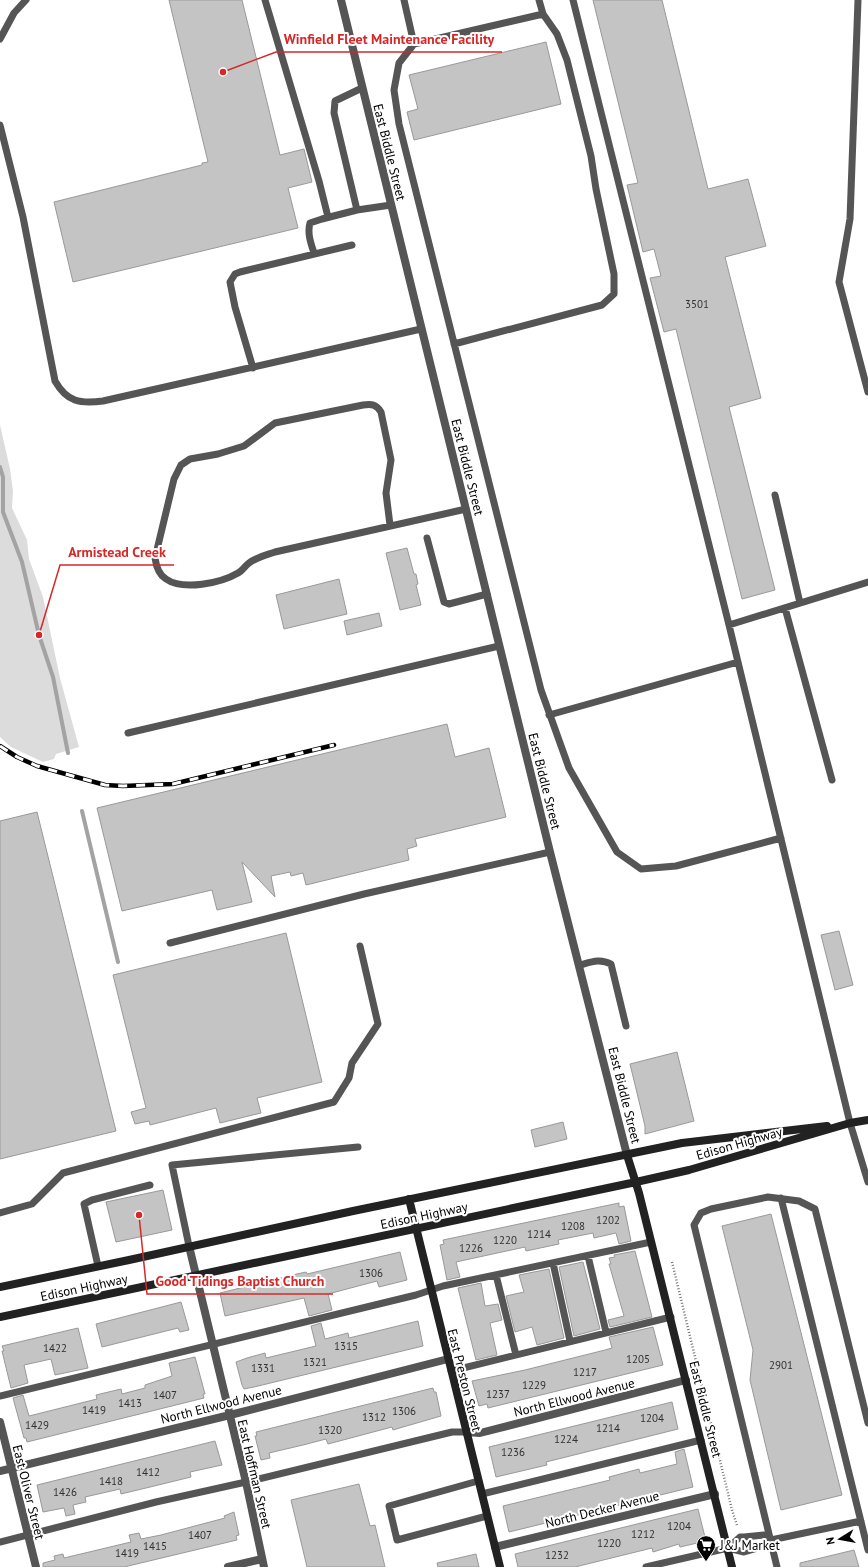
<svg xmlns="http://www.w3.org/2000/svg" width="868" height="1567" font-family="'PT Sans',sans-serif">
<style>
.green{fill:#dcdcdc}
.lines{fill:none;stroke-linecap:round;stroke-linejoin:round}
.stream{stroke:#a3a3a3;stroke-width:4}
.building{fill:#c4c4c4;stroke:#999}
.path{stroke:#777;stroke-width:2.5;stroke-dasharray:1 2;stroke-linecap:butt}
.lane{stroke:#555;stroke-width:7}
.street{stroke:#555;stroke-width:8}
.secondary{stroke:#222;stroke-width:8}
.rail-casing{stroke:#000;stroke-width:4.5}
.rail{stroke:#fff;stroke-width:3;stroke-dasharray:9;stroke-linecap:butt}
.labels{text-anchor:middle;stroke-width:4;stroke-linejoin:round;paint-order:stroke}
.number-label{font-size:11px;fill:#313131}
.street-label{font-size:13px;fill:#000;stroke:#fff}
.poi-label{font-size:13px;fill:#000;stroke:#fff;text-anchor:start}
.leader{fill:none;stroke:#d62828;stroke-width:1.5}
.callout-dot{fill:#d62828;stroke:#fff;stroke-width:1.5}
.callout-label{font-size:14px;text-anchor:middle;font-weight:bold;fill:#d62828;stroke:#fff;stroke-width:4;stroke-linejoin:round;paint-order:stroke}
</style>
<rect width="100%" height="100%" fill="#fff"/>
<path class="green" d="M0 425 10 469 13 491 12 508 27 540 29 559 43 597 60 678 79 747 56 754 54 759 43 762 11 747 0 737Z"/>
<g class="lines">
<path class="stream" d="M0 467 3 477V512L22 562 39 635 53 677 68 753
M82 811 118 962"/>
</g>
<path class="building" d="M169 0H242L280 155 304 149 312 182 288 188 298 228 73 282 54 202 202 165V163L208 162Z
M593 0H662L708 189 748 179 766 246 725 257 761 398 729 407 775 590 742 599 676 329 664 332 650 278 661 276 654 249 643 252 627 185 638 183Z
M546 42 561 104 414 140 407 112 418 109 409 75Z
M407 548 414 574H416L418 584 416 585 421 605 400 610 386 553Z
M339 579 347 614 284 629 276 595Z
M379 613 382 626 347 635 344 621Z
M447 724 455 757 489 748 506 817 415 839 417 846 407 849 409 860 306 885 303 873 291 876 290 872 271 876 275 897 242 862 252 902 217 910 212 890 122 911 97 808Z
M37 812 116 1131 0 1159V821Z
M839 931 853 985 835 990 821 935Z
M286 933 322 1082 257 1098 261 1113 220 1123 216 1108 150 1125 149 1121 135 1124 131 1112 146 1108 113 975Z
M677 1052 694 1121 645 1134V1126L630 1064Z
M563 1122 567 1139 535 1147 531 1130Z
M163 1190 172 1230 116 1242 106 1202Z
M619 1203V1207L624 1206 631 1241 619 1244 616 1233 594 1238 593 1233 558 1240 559 1244 526 1251 525 1247 456 1262 460 1277 447 1280 440 1245 444 1244 443 1240Z
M771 1214 842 1495 781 1510 750 1380 753 1350 722 1226Z
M635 1251 652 1317 610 1327 608 1320 624 1316 609 1264H611L609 1258 615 1257 614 1255Z
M400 1252 407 1280 379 1287 377 1281 328 1294 332 1310 309 1316 304 1298 225 1316 220 1293 297 1274 306 1272 307 1274Z
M583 1262 600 1329 574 1336 559 1267Z
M549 1269 564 1338 537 1345 532 1327 515 1332 506 1296 524 1292 519 1275Z
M481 1283 485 1306 498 1304 502 1320 490 1323 497 1355 476 1360 458 1288Z
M181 1302 189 1330 180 1332 178 1328 102 1347 96 1324Z
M418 1321 423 1346 254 1387 244 1389 242 1385 236 1362 247 1358 265 1353 266 1358 316 1346 311 1326 321 1323 325 1339 348 1333 349 1338Z
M653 1327 663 1365 488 1408 487 1404 479 1406 472 1381 525 1370 605 1350 612 1348 609 1337Z
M78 1328 88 1368 55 1375 51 1359 24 1365 28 1383 11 1388 2 1351H4L2 1346Z
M195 1357 205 1394H203L204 1398 27 1442 26 1438H24L13 1398 23 1395 29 1416 97 1399 96 1395 121 1389 122 1394 145 1388V1385L172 1376 169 1363Z
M433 1388 434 1392H436L441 1416 403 1427 393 1430 392 1427 328 1444 326 1439 303 1445 269 1453 270 1458 261 1460 255 1436H257L256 1432Z
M672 1402 678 1429 546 1462 547 1465 496 1477 489 1447Z
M215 1441 222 1465 190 1472 191 1477 146 1488 121 1494 120 1489 85 1497 86 1502 73 1505 75 1514 66 1516 64 1508 43 1512 37 1485Z
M684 1449 693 1487 509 1532 503 1506 610 1480 609 1477 639 1469 640 1473 677 1464 675 1452Z
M359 1484 370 1526 375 1525 385 1567H307L291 1500Z
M698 1509 706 1541 680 1547 679 1544 653 1552 652 1548 575 1567H518L515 1554Z
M234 1512 239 1535 236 1536 237 1540 124 1567H43V1563L55 1560 54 1556 63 1554 64 1558 131 1542 129 1535 139 1533 141 1539 161 1535 225 1518 224 1516Z
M854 1550 859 1567H800V1563Z
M476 1554 479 1567H438L437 1563Z"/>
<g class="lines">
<path class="path" d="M672 1262 732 1510 737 1525"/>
<path class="lane" d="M265 0 319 181 328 217
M404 0 414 44 543 14 539 0
M573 0 729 625 850 1123 868 1182
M858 0 850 219 839 282 868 392
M0 39 14 13 26 0
M414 44 399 63 394 90 399 124 541 690 569 768 617 852 641 869 676 866 781 838
M362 88 335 101 334 113 357 210 391 205
M0 125 23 217 55 381C67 402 80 404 103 401L421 329
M314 253C311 244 307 233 310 223L322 219 357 210
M454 344 602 305 614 294V274L596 189 591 156 567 60 557 34 543 14
M253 368 235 307 230 282 235 274 240 272 352 245
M775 495 800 603
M390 525 386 493 391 460 381 412C376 404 372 404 363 405L275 423 244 446 218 454 190 459 181 465 174 479 155 558C156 565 159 575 166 579 183 591 221 583 238 573 242 571 245 566 249 563 257 557 266 555 275 552L466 509
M427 538 444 602 449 604 487 594
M785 608 832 780
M729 625 868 582
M549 715 738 662
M128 733 499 646
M170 943 364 894 550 852
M580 965C591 962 600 958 611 964L626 1026
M781 1198 868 1550
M0 1213 32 1204 63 1173 334 1102 349 1078 352 1063 378 1024 360 946
M189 1246 172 1165 358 1147
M588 1256 606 1332
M553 1263 570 1341
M98 1266 84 1204 92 1200 150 1185
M496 1275 516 1355
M451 1371 671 1317
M0 1396 416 1295 443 1286 651 1242
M478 1481 389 1506 397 1540 487 1516
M482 1494 701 1440
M0 1542 156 1502 246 1482 452 1432H466
M728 1548 740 1537H744L764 1535 771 1540
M646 1567 728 1548 744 1552 764 1546 771 1540 861 1521
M777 1567 694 1225 701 1213 711 1209 768 1197 799 1201 815 1209 868 1423"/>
<path class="street" d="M341 0 550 852 627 1155
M189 1246 246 1482 264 1567
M0 1422 36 1567
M466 1432 480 1433 686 1380
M0 1471 230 1415 448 1359
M495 1547 715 1494
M228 1567 262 1559"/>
<path class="secondary" d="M627 1155 639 1193 732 1567
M409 1199 500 1567
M0 1287 129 1260 353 1211 682 1143 827 1126
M0 1317 636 1182 689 1170 850 1123 868 1120"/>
<defs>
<path id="rail" d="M0 746 17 757 37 766 105 785 123 786 173 784 334 745"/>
</defs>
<use href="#rail" class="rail-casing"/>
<use href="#rail" class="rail"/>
</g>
<defs>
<symbol id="supermarket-pin" viewBox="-11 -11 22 30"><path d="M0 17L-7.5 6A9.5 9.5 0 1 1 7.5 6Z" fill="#000" stroke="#fff"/><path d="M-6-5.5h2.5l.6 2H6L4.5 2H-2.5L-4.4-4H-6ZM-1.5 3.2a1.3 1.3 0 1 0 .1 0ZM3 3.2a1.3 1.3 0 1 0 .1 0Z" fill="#fff"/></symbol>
</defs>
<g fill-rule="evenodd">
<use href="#supermarket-pin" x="695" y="1534" width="22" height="30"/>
</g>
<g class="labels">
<g class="number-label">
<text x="697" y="308">3501</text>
<text x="608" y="1224">1202</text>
<text x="573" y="1230">1208</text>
<text x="539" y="1238">1214</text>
<text x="505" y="1244">1220</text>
<text x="471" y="1252">1226</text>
<text x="371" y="1277">1306</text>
<text x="346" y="1350">1315</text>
<text x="55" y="1352">1422</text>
<text x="638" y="1363">1205</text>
<text x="315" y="1366">1321</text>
<text x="781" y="1369">2901</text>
<text x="263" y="1372">1331</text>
<text x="585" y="1376">1217</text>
<text x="534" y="1389">1229</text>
<text x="498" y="1398">1237</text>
<text x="165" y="1399">1407</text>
<text x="130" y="1407">1413</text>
<text x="94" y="1414">1419</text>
<text x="404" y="1415">1306</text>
<text x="374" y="1421">1312</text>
<text x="652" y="1422">1204</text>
<text x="37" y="1429">1429</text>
<text x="608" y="1432">1214</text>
<text x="330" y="1434">1320</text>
<text x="566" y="1443">1224</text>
<text x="513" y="1456">1236</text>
<text x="148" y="1476">1412</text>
<text x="111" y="1485">1418</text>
<text x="65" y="1496">1426</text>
<text x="679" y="1530">1204</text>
<text x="643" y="1538">1212</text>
<text x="200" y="1539">1407</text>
<text x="609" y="1547">1220</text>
<text x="155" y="1550">1415</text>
<text x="127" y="1557">1419</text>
<text x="557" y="1559">1232</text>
</g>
<g class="street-label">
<text transform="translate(390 152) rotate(76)" y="5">East Biddle Street</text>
<text transform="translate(468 467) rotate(76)" y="5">East Biddle Street</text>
<text transform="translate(545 781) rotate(76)" y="5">East Biddle Street</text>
<text transform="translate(625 1095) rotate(76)" y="5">East Biddle Street</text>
<text transform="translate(739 1143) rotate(-16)" y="5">Edison Highway</text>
<text transform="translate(424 1215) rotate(-12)" y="5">Edison Highway</text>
<text transform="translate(84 1287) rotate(-12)" y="5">Edison Highway</text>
<text transform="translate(465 1380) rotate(76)" y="5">East Preston Street</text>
<text transform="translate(574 1397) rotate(-14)" y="5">North Ellwood Avenue</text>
<text transform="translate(221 1404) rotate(-14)" y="5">North Ellwood Avenue</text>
<text transform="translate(706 1409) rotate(76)" y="5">East Biddle Street</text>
<text transform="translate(255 1474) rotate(77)" y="5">East Hoffman Street</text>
<text transform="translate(29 1492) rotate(76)" y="5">East Oliver Street</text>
<text transform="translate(602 1509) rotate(-14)" y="5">North Decker Avenue</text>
</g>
<g class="poi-label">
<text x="720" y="1550">J&amp;J Market</text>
</g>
</g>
<path class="leader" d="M223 72L276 52H502M39 635L60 565H174M139 1215L147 1294H333"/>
<g class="callout-dot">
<circle cx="223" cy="72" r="4"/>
<circle cx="39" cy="635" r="4"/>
<circle cx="139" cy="1215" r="4"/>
</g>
<g class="callout-label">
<text x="389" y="44">Winfield Fleet Maintenance Facility</text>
<text x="117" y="557">Armistead Creek</text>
<text x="240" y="1286">Good Tidings Baptist Church</text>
</g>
<g transform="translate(840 1539) rotate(259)" stroke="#ffffff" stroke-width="3" paint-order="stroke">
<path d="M0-3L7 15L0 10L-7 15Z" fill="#000000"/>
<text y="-6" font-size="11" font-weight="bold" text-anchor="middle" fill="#000000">N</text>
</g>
</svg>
